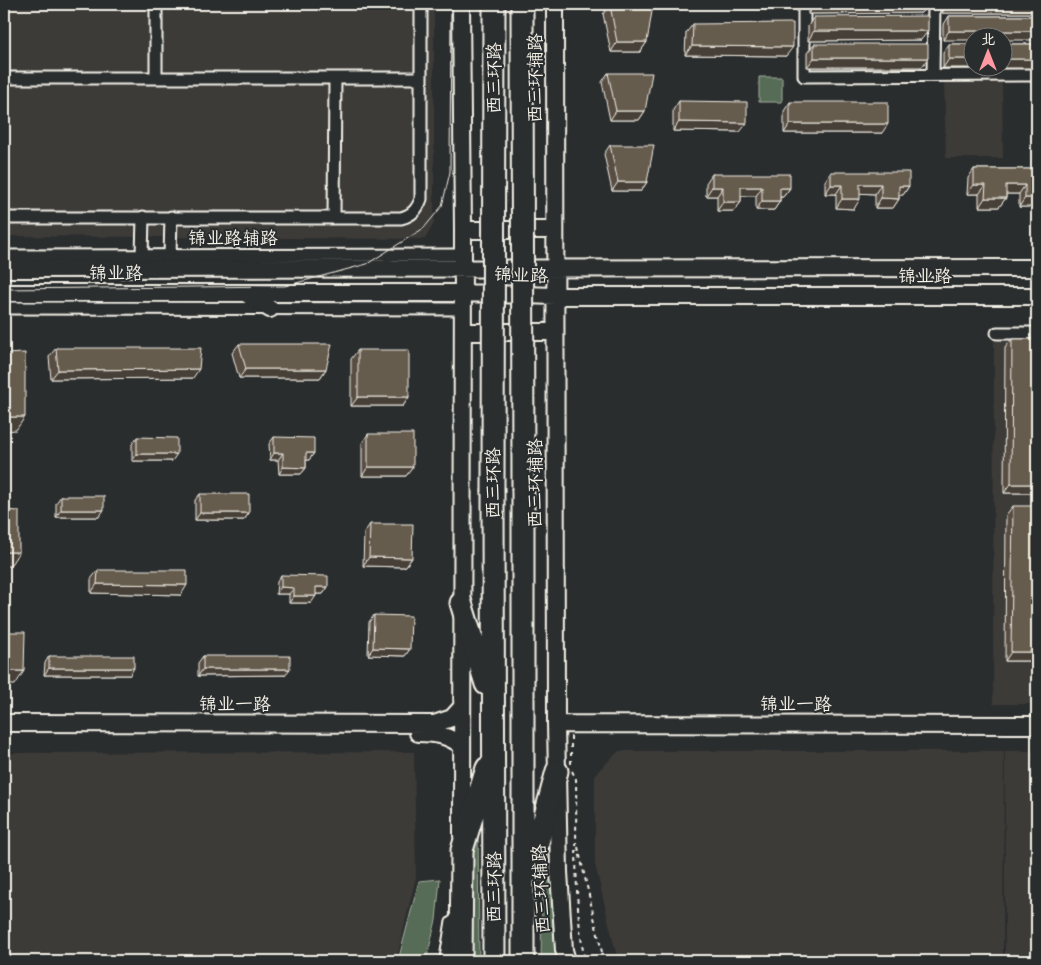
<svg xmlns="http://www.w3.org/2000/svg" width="1041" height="965" font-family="'Playpen Sans','LXGW WenKai TC',sans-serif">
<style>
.built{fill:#3c3b38}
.green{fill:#576c57;stroke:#a6aea0}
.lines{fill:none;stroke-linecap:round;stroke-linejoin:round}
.street-casing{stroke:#f4f1e8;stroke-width:15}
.secondary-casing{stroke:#f4f1e8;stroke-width:20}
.highway-casing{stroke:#f4f1e8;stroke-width:25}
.path{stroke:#f4f1e8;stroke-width:2;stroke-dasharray:4 4;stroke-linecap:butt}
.street{stroke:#2a2d2e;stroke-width:11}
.secondary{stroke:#2a2d2e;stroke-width:16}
.highway{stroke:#2a2d2e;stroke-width:21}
.tram{stroke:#f4f1e8;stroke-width:1}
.highway-bridge-casing{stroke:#f4f1e8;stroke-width:25;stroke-linecap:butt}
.highway-bridge{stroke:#2a2d2e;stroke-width:21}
.wall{fill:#584e43;stroke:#f4f1e8}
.shaded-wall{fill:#474037;stroke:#f4f1e8}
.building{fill:#665b4e;stroke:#f4f1e8}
.labels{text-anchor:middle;stroke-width:4;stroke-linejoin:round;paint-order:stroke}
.street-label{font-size:18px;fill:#f4f1e8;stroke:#2a2d2e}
</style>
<rect width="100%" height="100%" fill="#2a2d2e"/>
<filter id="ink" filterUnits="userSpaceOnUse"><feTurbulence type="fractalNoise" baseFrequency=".02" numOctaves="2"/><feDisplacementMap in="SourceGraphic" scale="10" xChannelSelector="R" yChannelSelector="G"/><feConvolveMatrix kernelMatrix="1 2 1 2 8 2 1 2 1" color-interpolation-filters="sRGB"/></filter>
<g filter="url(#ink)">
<path class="built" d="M4 4H434V223L425 239 4 236Z
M944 81 1002 82 1003 158H946Z
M994 326H1037V704H993Z
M619 751H1004L1003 961H618L595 864V774Z
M1005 751H1037V961H1005Z
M414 752 416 877 396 961H4V753Z"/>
<path class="green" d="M759 77H782V102H759Z
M478 823 479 961H468V854Z
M553 824C553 869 549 917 557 961H541L543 849Z
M440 879 436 920 426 961H398L419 881Z"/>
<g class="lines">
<defs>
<path id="street" d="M156 4V78
M804 4V76L1037 75
M933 75 934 4
M4 78H421
M171 217 170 256 175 262
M4 218H401C412 215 417 210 421 199V4
M334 218 335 78
M4 256 463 255
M139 262 142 256 143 217
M4 308 463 309
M997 333H1037"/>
<path id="secondary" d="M461 4 463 230 462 836
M555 4 556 724 559 872 564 950 567 961
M463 230H555
M4 269 1037 268
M4 293H463L554 296H1037
M245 293 270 309
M463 332H554
M4 723 434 724 452 718 461 708
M556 724 1037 725
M418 733C435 733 448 735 462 746
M448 961 454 924"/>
<path id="highway" d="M523 491V961
M493 492 494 961
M461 603 486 684
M530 872 557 771
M461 961 462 850 487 768"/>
</defs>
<use href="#street" class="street-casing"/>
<use href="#secondary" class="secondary-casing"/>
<use href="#highway" class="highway-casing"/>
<path class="path" d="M571 764V736
M572 771 576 779C577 839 573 902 585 961
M578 847 604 961"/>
<use href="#street" class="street"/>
<use href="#secondary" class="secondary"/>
<use href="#highway" class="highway"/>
<path class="tram" d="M4 289 285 286 367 264 424 228 442 206 450 172 451 4"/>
<defs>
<path id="highway-bridge" d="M522 4 523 491
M493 492 494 4"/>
</defs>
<use href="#highway-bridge" class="highway-bridge-casing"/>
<use href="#highway-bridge" class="highway-bridge"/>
</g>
<path class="wall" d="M808 4H928L921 13 808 14Z
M942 4H1037V13H942Z
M610 5 647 42 640 52H611L603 14Z
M949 16H1037L943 40V26Z
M814 17 921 40 808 41V26Z
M693 24 786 56 685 55 686 33Z
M814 44 922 67H807V53Z
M949 44H1037L943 68V53Z
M608 73 645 111 639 120H610L602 82Z
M679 101 740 132 673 131V110Z
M790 102 882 133H784V111Z
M610 145 647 182 641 191H612L604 154Z
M974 169H1037V207H1019V194H1006V198L999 207H979V194H967L968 178Z
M831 172 909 186 903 195H899V199L893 208H875V194L860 193 854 209 836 208V194H825V181Z
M712 174 790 188 783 197H780V201L774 210H756V196H741V202L734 211H717V196H706V183Z
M1012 339H1037V493H1004L1005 348Z
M239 344 326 369 320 378H239L232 353Z
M56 348 193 378 51 379 49 357Z
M358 350 409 397 403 406H351V359Z
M368 434 413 467 406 476H362V443Z
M137 437 172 461H132V444Z
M274 437 314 453 309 460H306V468L301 474H279L278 460H270L269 444Z
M200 494 249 513 244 520H195V500Z
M61 496 99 517H56V503Z
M1013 506 1037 661H1005L1006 515Z
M370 524 412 558 405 567 363 566 364 533Z
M98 570 181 595 91 593V579Z
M281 575 328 587 323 594H316L311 603H289V594H276L277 582Z
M374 615 410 649 405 656 368 655 369 622Z
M49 656 130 675H44L45 663Z
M203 656 285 675 198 676V663Z"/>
<path class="shaded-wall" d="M814 4H928L921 13 808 14Z
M948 4H1037V13H942Z
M814 31H928L921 40 808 41Z
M949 31H1037V40H1004V38H974V40H943Z
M617 42H647L640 52H611Z
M692 46 793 47 786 56 685 55Z
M814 58H928L922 67H807Z
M949 59H974V68H1004V59H1037V68H943Z
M616 111H645L639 120H610Z
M679 122 747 123 740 132 673 131Z
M790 124H888L882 133H784Z
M618 182H647L641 191H612Z
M860 184H881L875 194 854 193Z
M831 185H842L836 194H825Z
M974 185H986L979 194H967Z
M1006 185H1025L1019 194H999Z
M899 186H909L903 195H893Z
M712 187H723L717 196H706Z
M741 187H762L756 196H735Z
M780 188H790L783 197H774Z
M881 198 899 199 893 208H875Z
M985 198H1006L999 207H979Z
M1025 198H1037V207H1019Z
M842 199H860L854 209 836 208Z
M762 201H780L774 210H756Z
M723 202H741L734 211H717Z
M199 369 193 378 51 379 58 370Z
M246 369H326L320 378H239Z
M358 397H409L403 406H351Z
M4 417H25L16 430 4 431Z
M274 453H283L278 460H270Z
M306 453H314L309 460H301Z
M137 454H177L172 461H132Z
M283 467 306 468 301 474H279Z
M368 467H413L406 476H362Z
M1011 484H1037V493H1004Z
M61 510H104L99 517H56Z
M200 513H249L244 520H195Z
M4 552H19L10 566H4Z
M369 557 412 558 405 567 363 566Z
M97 584 187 585 181 595 91 593Z
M281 587 294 588 289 594H276Z
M316 587H328L323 594H311Z
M294 596H316L311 603H289Z
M373 648 410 649 405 656 368 655Z
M1011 652H1037V661H1005Z
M49 668H134L130 675H44Z
M203 669H290L285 675 198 676Z
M4 671H24L15 685H4Z"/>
<path class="building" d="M610 5H653L647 42H617Z
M928 16V31H814V17Z
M949 16H1037V31H949Z
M793 23V47L692 46 693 24Z
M814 44H928V58H814Z
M949 44H974V59H949Z
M1004 44H1037V59H1004Z
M608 73H652L645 111H616Z
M679 101 747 102V123L679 122Z
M790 102H888V124H790Z
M610 145H654L647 182H618Z
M974 169H1037V198H1025V185H1006V198H985L986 185H974Z
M831 172H909V186H899V199L881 198V184H860V199H842V185H831Z
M712 174H790V188H780V201H762V187H741V202H723V187H712Z
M1012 339H1037V484H1011Z
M239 344H332L326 369H246Z
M56 348H201L199 369 58 370Z
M358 350H409V397H358Z
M25 353V417H4V354Z
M368 434H413V467H368Z
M137 437 177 438V454H137Z
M274 437 314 438V453H306V468L283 467V453H274Z
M200 494H249V513H200Z
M61 496H104V510H61Z
M1013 506H1037V652H1011Z
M4 510 19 511V552H4Z
M370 524H413L412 558 369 557Z
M98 570H187V585L97 584Z
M281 575 328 576V587H316V596H294V588L281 587Z
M374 615 411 616 410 649 373 648Z
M4 632H25L24 671H4Z
M49 656H134V668H49Z
M203 656H290V669H203Z"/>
</g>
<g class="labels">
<g class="street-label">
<text transform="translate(494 78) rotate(-90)" y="6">西三环路</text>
<text transform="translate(535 78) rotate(-90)" y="6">西三环辅路</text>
<text x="233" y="244">锦业路辅路</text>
<text x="116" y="279">锦业路</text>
<text transform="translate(521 275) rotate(2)" y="6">锦业路</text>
<text x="925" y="282">锦业路</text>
<text transform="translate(493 483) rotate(-90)" y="6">西三环路</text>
<text transform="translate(535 483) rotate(-90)" y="6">西三环辅路</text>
<text x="235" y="710">锦业一路</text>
<text x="796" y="710">锦业一路</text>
<text transform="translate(494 887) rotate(-90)" y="6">西三环路</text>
<text transform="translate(541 889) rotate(-93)" y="6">西三环辅路</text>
</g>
</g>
<rect width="1041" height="965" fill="none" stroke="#2a2d2e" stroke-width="20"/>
<rect x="10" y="10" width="1021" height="945" fill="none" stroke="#f4f1e8" stroke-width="2" filter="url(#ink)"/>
<g transform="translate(988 52)"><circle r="24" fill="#2a2d2e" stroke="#7b7b78"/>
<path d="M0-4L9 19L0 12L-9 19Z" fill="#ff9aa2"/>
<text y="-8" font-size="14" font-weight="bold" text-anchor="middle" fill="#f4f1e8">北</text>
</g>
</svg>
